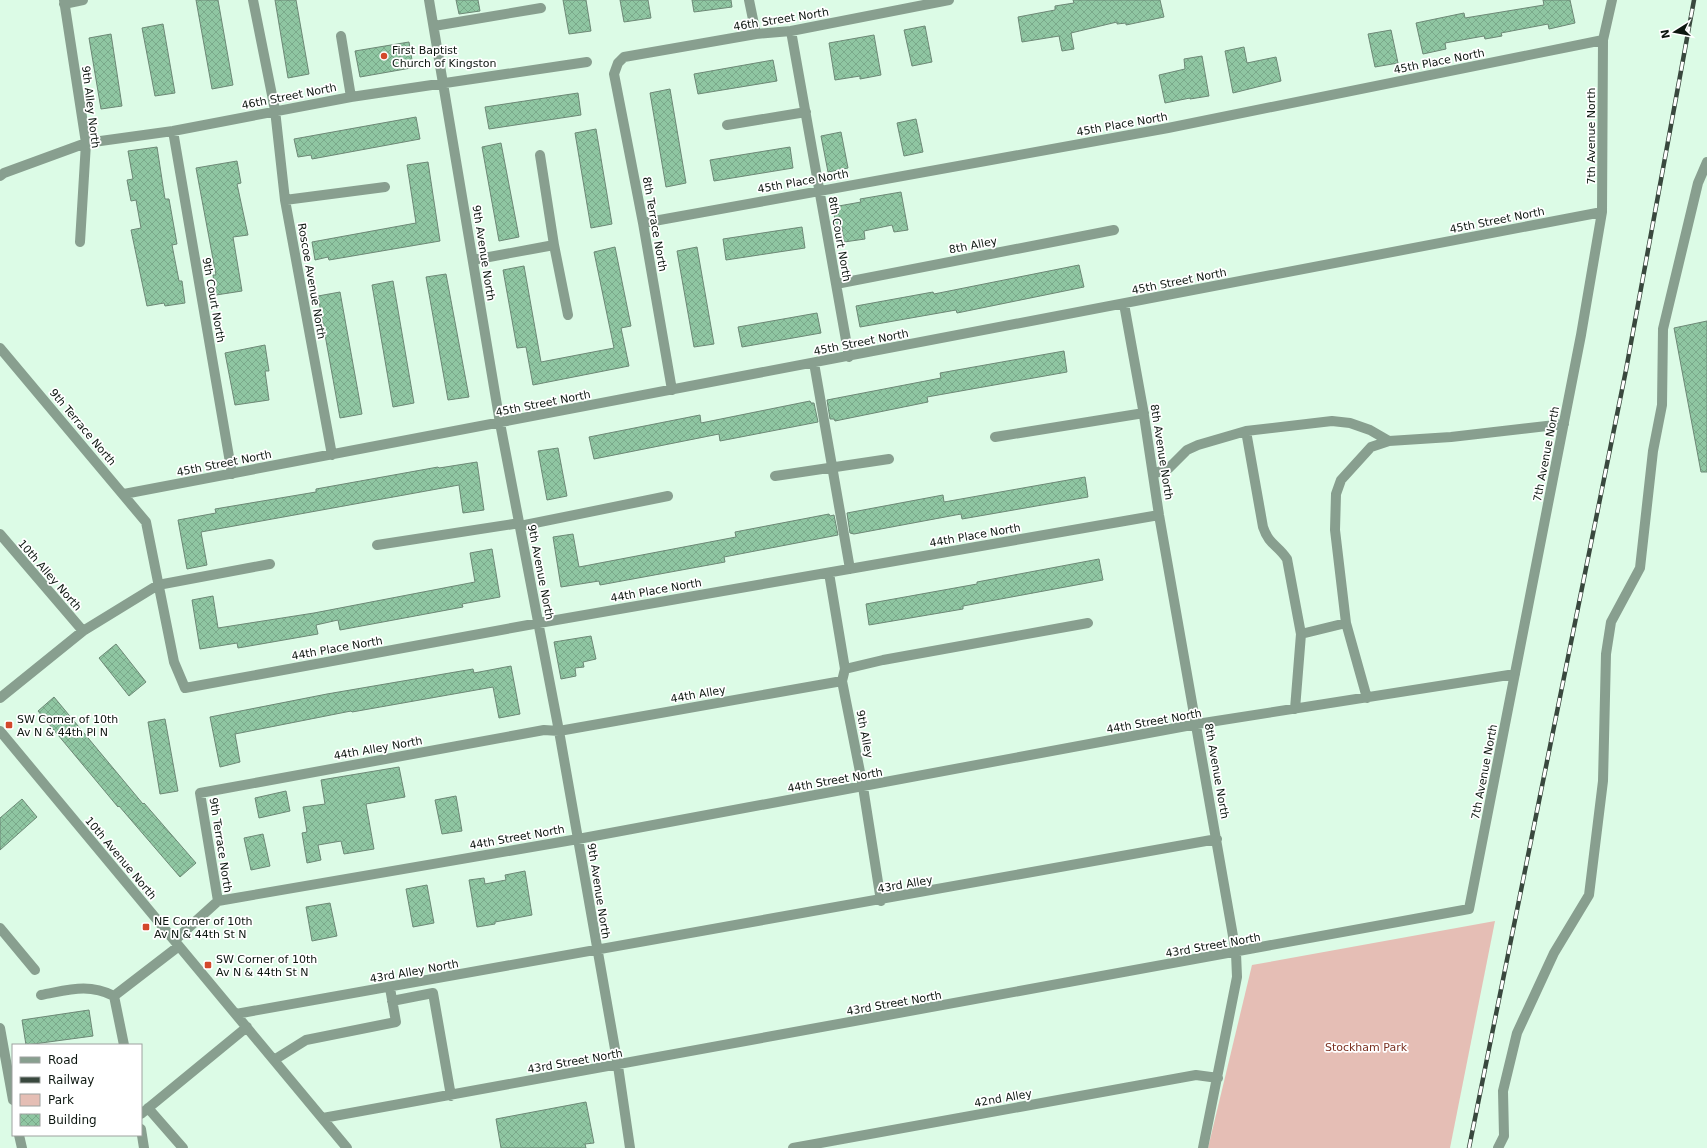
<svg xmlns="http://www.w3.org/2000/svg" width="1707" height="1148" font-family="'DejaVu Sans',sans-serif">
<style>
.green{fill:#e5beb5}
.building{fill:url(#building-cross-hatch);stroke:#6d8876}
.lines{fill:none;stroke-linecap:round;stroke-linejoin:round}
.minor{stroke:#889f8f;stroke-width:10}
.rail-casing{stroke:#39483e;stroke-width:4.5}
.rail{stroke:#fff;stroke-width:3;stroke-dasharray:9;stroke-linecap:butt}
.poi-dot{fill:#d3482b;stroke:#fff;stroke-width:1.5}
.labels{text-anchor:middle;stroke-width:3.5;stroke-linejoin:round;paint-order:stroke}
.street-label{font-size:11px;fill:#0d1710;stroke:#fff}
.poi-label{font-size:11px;fill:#0d1710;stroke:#fff;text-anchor:start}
.park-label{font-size:11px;fill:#7a3020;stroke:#fff}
</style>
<defs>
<pattern id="building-cross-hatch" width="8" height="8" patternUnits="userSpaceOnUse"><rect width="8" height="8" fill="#8fc6a2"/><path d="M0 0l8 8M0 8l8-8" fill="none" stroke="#7aa98a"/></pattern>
</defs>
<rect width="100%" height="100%" fill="#dcfbe6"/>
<path class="green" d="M1495 921 1450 1148H1208L1252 965Z"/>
<path class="building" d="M196 0H218L233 85 212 89Z
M275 0H296L309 74 288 78Z
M456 0H478L480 11 459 14Z
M563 0H586L591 31 569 34Z
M620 0H648L651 18 624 22Z
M692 0H731L732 7 694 12Z
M1073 0H1160L1164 17 1126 25V23L1117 24V22L1071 33 1074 49 1062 51 1059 36 1022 42 1018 17 1055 10V6L1074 3Z
M1543 0H1570L1575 23 1549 29 1548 24 1501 33 1502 36 1485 39 1484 36 1445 43 1446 49 1423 54 1416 23 1464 13 1465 18 1544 5Z
M163 24 175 93 155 96 142 28Z
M925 26 932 62 912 66 904 30Z
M1391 30 1398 63 1375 67 1368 34Z
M111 34 122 106 101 109 89 38Z
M874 35 881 75 860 79V76L835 80 829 43Z
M409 42 412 60 409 61 411 68 360 77 355 51Z
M1244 47 1247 63 1276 57 1281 81 1233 93 1225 51Z
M1202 56 1209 96 1190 99V98L1165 103 1159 75 1185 69 1184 59Z
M773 60 777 81 698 94 694 74Z
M670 89 686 183 666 187 650 93Z
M578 93 581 115 489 129 485 107Z
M416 117 420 139 312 159 311 155 298 157 294 139Z
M916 119 923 152 904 156 897 123Z
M596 129 612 224 591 228 575 133Z
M841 132 848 168 828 172 821 136Z
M501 143 519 237 499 241 482 147Z
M157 147 165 199H169L177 244 172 245 179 281H182L185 303 165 306 164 303 147 306 131 230 141 228 136 200 131 201 127 180 133 179 128 151Z
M790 147 793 168 714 181 710 160Z
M237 161 241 183 237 184 248 235 233 237 242 291 216 295 213 275H216L196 168Z
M428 162 440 241 329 260 328 257 315 260 312 242 416 223 407 165Z
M901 192 908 230 894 232 892 225 864 231 865 239 844 242 842 227H836L833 207 861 202 860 199Z
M802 227 805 248 726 260 723 239Z
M615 247 631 326 621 328 629 366 533 385 526 347 517 348 503 270 524 266 541 362 614 348 594 252Z
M697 247 714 344 694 347 677 251Z
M1079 265 1084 287 957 313 956 310 860 327 856 306 933 292 934 294Z
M446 274 469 397 448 400 426 277Z
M393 281 414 403 393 407 372 285Z
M340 292 362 414 340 418 318 296Z
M817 313 821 333 742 347 738 327Z
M1707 321V472H1701L1674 328Z
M265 345 269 371H265L269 400 235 405 225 353Z
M1064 351 1067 372 927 397 928 402 835 421 834 419H830L827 400 941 378 940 373Z
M810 401 811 403H814L818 422 720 441 719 434 594 459 589 437 700 415 701 423Z
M558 448 567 496 547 500 538 451Z
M477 462 484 510 463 513 459 485 201 532 207 565 187 569 178 520 216 513 215 509 316 492V489L438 467 439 468Z
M1085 477 1088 497 962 519 961 514 854 534 850 533 847 513 943 495 944 502Z
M829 514 830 516 834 515 838 535 724 557 725 562 600 585 599 581 561 587 553 537 573 534 579 567 736 537 735 532Z
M492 549 500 597 462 604 463 607 340 630 338 620 316 625 318 634 238 648 237 643 200 649 192 600 213 596 218 628 314 613 475 582 470 553Z
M1099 559 1103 580 963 606V609L869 625 866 604 977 584V582Z
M591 636 596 659 583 662 584 667 575 668 576 676 561 679 554 642Z
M116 644 146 682 129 696 99 658Z
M511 666 520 714 499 718 493 687 352 712 351 711 235 734 240 762 220 767 210 717 327 694 473 669 474 673Z
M54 697 143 804 144 803 196 863 180 877 119 806 118 807 38 711Z
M165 719 178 791 160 794 148 722Z
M399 767 405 797 366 804 374 849 344 854 341 841 318 845 321 860 307 863 302 833 307 832 303 807 325 804 321 780Z
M286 791 290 811 259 818 255 798Z
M456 796 462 831 442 834 435 800Z
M22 799 37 817 0 850V818Z
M263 834 270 866 251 870 244 838Z
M525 871 532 915 495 922V924L477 927 469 880 484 878 485 884 506 880 505 875Z
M427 885 434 923 413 927 406 889Z
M330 903 337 936 312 941 306 907Z
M89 1010 93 1036 26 1045 22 1020Z
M586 1102 594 1143 585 1144 586 1148H501L496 1119Z"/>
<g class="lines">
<path class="minor" d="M64 0 86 143 80 242
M253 0 275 110 285 200 332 455
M429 0 500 423 559 731 618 1066 630 1148
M749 0 756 34
M64 4 83 0
M434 26 541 8
M791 31 849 357
M341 36 351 97
M727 125 806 112
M173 131 232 474
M0 176 4 173 86 143 173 131 351 97 587 62
M285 200 385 187
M643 223 1168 128 1603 40
M554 245 568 315
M473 260 554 245 540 155
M836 284 1114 230
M1124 304 1143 409 1159 515 1236 953 1237 977 1203 1148
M0 348 146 522 174 662 185 688 539 623 1159 515
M814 363 850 569
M672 390 643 223 614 74 618 63 624 57 756 34 791 31 949 0
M1246 431 1263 527C1269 545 1278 545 1287 559L1301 634
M995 437 1144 413
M1153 474 1169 468 1187 450 1198 445 1246 431 1332 421 1350 423 1370 430 1389 441
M775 476 889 459
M124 494 1602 212
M520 526 668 496
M0 534 83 631
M377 545 520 523
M829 573 845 669 842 681 863 787 881 901
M1346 623 1335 530 1336 494 1341 480 1371 447 1389 441 1451 437 1564 424
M845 669 883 660 1088 623
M0 698 83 631 158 585 270 564
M1295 709 1301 634 1346 623 1367 698
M0 731 347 1148
M218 901 200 793 544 730 559 731 842 681
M0 928 35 970
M175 940 218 901 578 839 1197 724 1515 674
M41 995C69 990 88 983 114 996
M114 996 179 946
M114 996 124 1045
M392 1001 433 993 451 1096
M236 1014 1217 839
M0 1028 13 1100
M274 1060 306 1040 396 1022 390 988
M148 1108 183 1148
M141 1114 247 1027
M323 1118 1469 909 1581 335 1602 212 1603 40 1612 0
M141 1129 144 1148
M19 1135 22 1148
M793 1148 1196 1075 1218 1078
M1498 1148 1504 1136 1503 1091 1517 1033 1554 953 1589 895 1603 781 1606 654 1611 622 1640 568 1653 451 1662 405 1663 329 1698 183 1707 162"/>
<defs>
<path id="rail" d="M1469 1148 1626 370 1694 0"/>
</defs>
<use href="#rail" class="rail-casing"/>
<use href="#rail" class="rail"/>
</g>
<g class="poi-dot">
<circle cx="384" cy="56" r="4"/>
<rect x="5" y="721" width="8" height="8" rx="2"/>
<rect x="142" y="923" width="8" height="8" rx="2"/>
<rect x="204" y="961" width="8" height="8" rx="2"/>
</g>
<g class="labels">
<g class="street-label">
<text transform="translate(781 19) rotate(-9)" y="4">46th Street North</text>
<text transform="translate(1439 61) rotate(-11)" y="4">45th Place North</text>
<text transform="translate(289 96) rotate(-11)" y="4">46th Street North</text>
<text transform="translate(91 107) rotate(83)" y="4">9th Alley North</text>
<text transform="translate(1122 124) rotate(-10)" y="4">45th Place North</text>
<text transform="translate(1591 136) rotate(-90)" y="4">7th Avenue North</text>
<text transform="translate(803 181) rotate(-10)" y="4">45th Place North</text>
<text transform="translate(1497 220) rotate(-11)" y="4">45th Street North</text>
<text transform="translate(655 224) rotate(80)" y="4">8th Terrace North</text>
<text transform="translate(840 239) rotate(80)" y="4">8th Court North</text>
<text transform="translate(973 245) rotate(-11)" y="4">8th Alley</text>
<text transform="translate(484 253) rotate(81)" y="4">9th Avenue North</text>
<text transform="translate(312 281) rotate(80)" y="4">Roscoe Avenue North</text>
<text transform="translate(1179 281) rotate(-11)" y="4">45th Street North</text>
<text transform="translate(214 300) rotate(80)" y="4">9th Court North</text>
<text transform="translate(861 342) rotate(-11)" y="4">45th Street North</text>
<text transform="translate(543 403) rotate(-11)" y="4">45th Street North</text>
<text transform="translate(83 427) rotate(50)" y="4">9th Terrace North</text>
<text transform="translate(1162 452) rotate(81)" y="4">8th Avenue North</text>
<text transform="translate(1546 454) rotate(-79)" y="4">7th Avenue North</text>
<text transform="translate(224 463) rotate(-11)" y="4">45th Street North</text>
<text transform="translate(975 535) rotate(-10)" y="4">44th Place North</text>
<text transform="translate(541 572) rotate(79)" y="4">9th Avenue North</text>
<text transform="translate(50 575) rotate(49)" y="4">10th Alley North</text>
<text transform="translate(656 590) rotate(-10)" y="4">44th Place North</text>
<text transform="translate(337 648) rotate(-10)" y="4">44th Place North</text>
<text transform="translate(698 694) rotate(-10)" y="4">44th Alley</text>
<text transform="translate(1154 721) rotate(-10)" y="4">44th Street North</text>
<text transform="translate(865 734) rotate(79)" y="4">9th Alley</text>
<text transform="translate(378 748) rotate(-10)" y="4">44th Alley North</text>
<text transform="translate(1217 771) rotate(80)" y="4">8th Avenue North</text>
<text transform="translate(1484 772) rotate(-79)" y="4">7th Avenue North</text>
<text transform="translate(835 780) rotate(-10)" y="4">44th Street North</text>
<text transform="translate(517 837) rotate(-10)" y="4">44th Street North</text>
<text transform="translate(221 845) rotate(81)" y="4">9th Terrace North</text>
<text transform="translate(121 858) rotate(50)" y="4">10th Avenue North</text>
<text transform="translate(905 884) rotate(-10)" y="4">43rd Alley</text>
<text transform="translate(599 891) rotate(81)" y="4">9th Avenue North</text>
<text transform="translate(1213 945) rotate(-10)" y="4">43rd Street North</text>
<text transform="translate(414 971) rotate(-10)" y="4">43rd Alley North</text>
<text transform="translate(894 1003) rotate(-10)" y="4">43rd Street North</text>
<text transform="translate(575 1061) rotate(-10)" y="4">43rd Street North</text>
<text transform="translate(1003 1098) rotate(-10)" y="4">42nd Alley</text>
</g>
<g class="poi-label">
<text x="392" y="54">First Baptist<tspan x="392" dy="13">Church of Kingston</tspan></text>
<text x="17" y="723">SW Corner of 10th<tspan x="17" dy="13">Av N &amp; 44th Pl N</tspan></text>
<text x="154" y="925">NE Corner of 10th<tspan x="154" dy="13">Av N &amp; 44th St N</tspan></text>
<text x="216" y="963">SW Corner of 10th<tspan x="216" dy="13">Av N &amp; 44th St N</tspan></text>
</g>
<g class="park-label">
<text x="1366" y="1051">Stockham Park</text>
</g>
</g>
<rect x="12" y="1044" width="130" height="92" fill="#ffffff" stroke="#9ea29f"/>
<rect x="20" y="1057" width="20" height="6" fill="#889f8f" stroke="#9ea29f"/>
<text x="48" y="1064" font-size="12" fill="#0d1710">Road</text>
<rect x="20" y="1077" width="20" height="6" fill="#39483e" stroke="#9ea29f"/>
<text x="48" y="1084" font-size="12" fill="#0d1710">Railway</text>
<rect x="20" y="1094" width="20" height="12" fill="#e5beb5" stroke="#9ea29f"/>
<text x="48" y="1104" font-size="12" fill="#0d1710">Park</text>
<rect x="20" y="1114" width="20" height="12" fill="url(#building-cross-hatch)" stroke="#9ea29f"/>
<text x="48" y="1124" font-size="12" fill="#0d1710">Building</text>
<g transform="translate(1675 32) rotate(259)" stroke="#ffffff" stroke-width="3" paint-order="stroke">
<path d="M0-3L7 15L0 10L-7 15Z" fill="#0d1710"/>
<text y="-6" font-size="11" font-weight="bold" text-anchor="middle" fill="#0d1710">N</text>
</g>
</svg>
